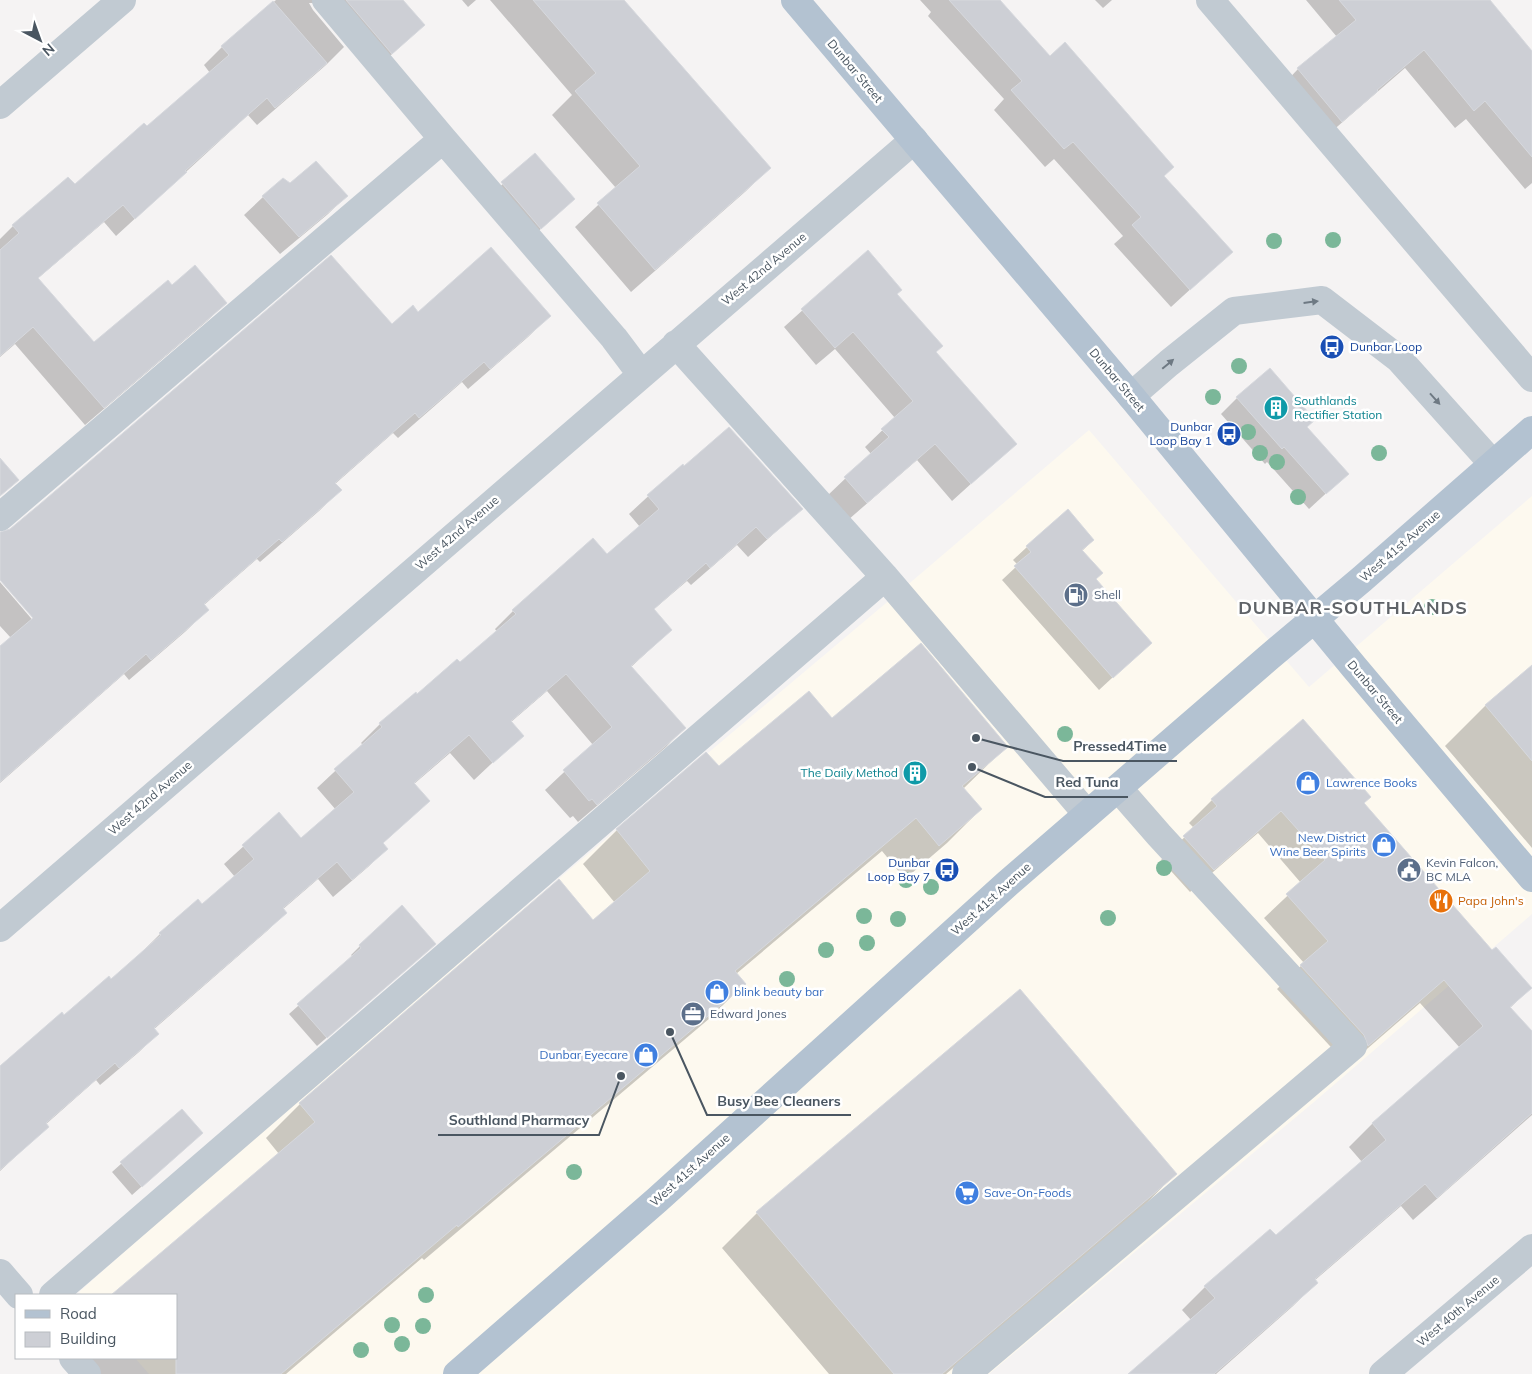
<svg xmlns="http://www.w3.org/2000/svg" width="1532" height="1374" font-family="Mulish,sans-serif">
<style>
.commercial{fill:#fdf9ef}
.shadow{fill:#0003}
.building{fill:#cdcfd5;stroke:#d7d9de}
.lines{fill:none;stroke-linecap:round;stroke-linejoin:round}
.minor{stroke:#c1cad2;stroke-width:28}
.major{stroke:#b3c2d1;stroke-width:28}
.tree{fill:#7bb799}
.oneway{fill:#6e7983}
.labels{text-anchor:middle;stroke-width:5;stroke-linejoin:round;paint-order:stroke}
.street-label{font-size:12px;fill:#4a5661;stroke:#fff}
.transit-label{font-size:12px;fill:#164399;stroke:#fff;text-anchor:end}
.culture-label{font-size:12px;fill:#0d838f;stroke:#fff;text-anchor:start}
.service-label{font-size:12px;fill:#4e5e75;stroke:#fff;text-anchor:start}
.shop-label{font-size:12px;fill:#366cbe;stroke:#fff;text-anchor:start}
.food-label{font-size:12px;fill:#c56008;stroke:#fff;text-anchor:start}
.district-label{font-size:18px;font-weight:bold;letter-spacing:1px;fill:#5f6368;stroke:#fff}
.leader{fill:none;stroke:#4a5661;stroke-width:2}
.callout-dot{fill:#4a5661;stroke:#fff;stroke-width:2}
.callout-label{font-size:14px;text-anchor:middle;font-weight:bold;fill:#4a5661;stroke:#fff;stroke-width:5;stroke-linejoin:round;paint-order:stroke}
</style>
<rect width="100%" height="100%" fill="#f5f3f3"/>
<path class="commercial" d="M1089 430 1309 687 1532 496V914L1314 1102 989 1374H149L135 1358H176V1295H82L79 1292 296 1100 911 582Z"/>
<path class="shadow" d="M276 0H401L423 25 374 71 320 7 312 3H309L313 10 344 47 326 65 257 125 248 115 116 236 104 222 37 279 94 344 172 287 225 303 207 321 85 425 15 344 0 357V239L13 226 74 186 147 128 210 73 204 65 222 47Z
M462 0H476L468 7Z
M490 0H622L769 168 746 191 631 292 575 227 616 188 552 115 572 95Z
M920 0H998L1050 57 1163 176 1231 252 1171 307 1114 244 1123 236 1054 159 1045 167 994 110 1004 99 928 16 931 12Z
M1095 0H1112L1103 8Z
M1306 0H1488L1532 53V183L1525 189 1466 119 1455 128 1405 68 1323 139 1280 88 1298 69 1337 37Z
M535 155 574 199 522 246 483 202Z
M290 184 346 196 328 214 280 254 244 215 263 197Z
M867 252 935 353 1015 444 952 501 917 460 848 520 827 496 871 454 865 447 895 418 835 349 816 365 784 327Z
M418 313 549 316 528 337 468 389 462 382 398 438 393 433 335 484 340 490 319 511 260 562 257 559 204 605 207 610 186 631 129 680 124 674 0 783V648L11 638 0 626V582L36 624 38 622 0 579V533H4L392 326Z
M1237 398 1306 427 1347 474 1309 509 1267 462 1265 464 1221 414Z
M682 465 801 509 748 557 737 545 691 585 687 581 653 610 671 630 631 667 684 728 666 747 578 822 573 816 570 818 545 790 593 745 547 691 511 722 522 735 474 780 450 753 414 784 428 801 382 844 386 849 368 867 333 897 318 879 282 910 285 913 267 931 153 1030 157 1034 139 1052 100 1085 96 1080 45 1125 47 1127 0 1171V1066L61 1014 64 1017 111 981 143 953 142 952 160 934 202 906 235 877 224 864 279 814 301 840 336 810 317 788 363 745 361 743 380 724 415 693 417 695 460 664 497 632 495 629 513 611 606 556 640 527 629 514Z
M1093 540 1082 551 1095 580 1150 643 1099 690 1002 580 1018 565 1013 560 1027 547Z
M1532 667V848L1445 746 1485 706Z
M832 720 1006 747 963 789 981 809 947 843 905 879 882 851 736 974 744 984 710 1018 424 1260 422 1258 286 1374H99L85 1358H176V1295H113L279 1154 266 1138 300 1104 559 881 593 922 615 903 583 864 617 830 719 768Z
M1212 800 1363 803 1492 952 1530 988 1510 1008 1532 1033V1115L1413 1220 1401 1206 1314 1281 1316 1283 1293 1306 1216 1374H1130L1191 1320 1182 1310 1205 1287 1276 1237 1362 1162 1349 1147 1372 1124 1460 1048 1420 1003 1345 1068 1342 1059 1277 989 1304 963 1264 918 1301 883 1258 833 1190 892 1161 860 1194 828 1189 823Z
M360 946 425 953 317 1046 289 1014 353 957 351 955Z
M181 1110 192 1142 132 1195 112 1172Z
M1175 1174 1141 1209 946 1374H829L722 1248 757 1213Z"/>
<path class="building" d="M346 0H403L425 25 392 54Z
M533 0H624L771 168 655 270 597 203 640 166 575 91 596 73Z
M949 0H1000L1050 56 1065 42 1174 167 1164 176 1233 252 1190 290 1132 225 1141 217 1073 142 1064 149 1011 90 1022 81Z
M1339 0H1490L1532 51V157L1485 101 1474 111 1424 50 1377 90 1378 91 1342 122 1297 68 1356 20Z
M273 1 327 63 275 108 267 98 185 171 187 172 135 219 123 205 38 278 94 342 168 280 172 285 195 265 227 303 104 408 33 327 0 356V250L19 233 12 225 68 177 75 184 144 123 147 126 229 55 221 46Z
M535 153 575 199 541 229 501 182Z
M316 161 348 196 299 237 262 196 283 178 290 183Z
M491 247 551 316 490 369 484 362 419 418 415 413 335 483 342 490 282 542 279 539 204 604 209 610 151 660 146 654 0 782V646L33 618 0 580V532L10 529 40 504 331 255 392 324 413 305 418 312Z
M868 250 902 290 897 294 943 346 936 352 1017 444 971 484 935 444 867 503 844 477 889 437 881 429 913 401 853 332 835 348 801 309Z
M1270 368 1315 420 1307 427 1349 474 1326 494 1284 447 1282 449 1236 397Z
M729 427 803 509 767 539 756 527 710 568 706 563 654 609 672 630 631 666 686 728 597 805 592 799 589 801 563 770 612 727 566 674 511 721 524 736 493 763 469 735 414 783 430 801 383 843 388 849 352 880 337 862 283 908 287 913 154 1028 159 1034 119 1068 115 1063 46 1123 49 1127 0 1170V1066L62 1012 64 1015 109 976 111 979 161 935 159 933 198 899 202 904 254 859 242 845 279 812 301 838 354 792 334 769 382 727 379 723 416 692 417 694 457 659 460 662 516 614 512 610 593 538 607 554 659 509 647 495 683 464 684 466Z
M0 458 19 480 0 496Z
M1068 509 1094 540 1082 550 1103 573 1096 579 1152 643 1113 678 1014 566 1031 552 1026 546Z
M921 643 1008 747 962 786 982 809 939 846 916 818 735 971 746 984 458 1227 457 1225 281 1374H176V1295H111L315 1122 299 1103 559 879 593 920 650 871 616 829 706 752 719 766 809 691 832 718Z
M1532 665V761L1485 705Z
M1303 719 1371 797 1364 803 1492 950 1496 947 1532 988 1510 1007 1532 1031V1113L1437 1198 1425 1184 1315 1279 1318 1283 1214 1374H1128L1215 1298 1204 1286 1270 1229 1276 1235 1386 1140 1372 1123 1483 1026 1444 980 1368 1046 1364 1035 1300 965 1328 941 1286 894 1325 860 1281 811 1214 870 1183 836 1217 806 1211 799Z
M402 905 436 944 327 1038 297 1004 361 948 359 945Z
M1020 989 1177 1174 942 1374H894L756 1212Z
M182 1109 203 1133 142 1187 120 1162Z"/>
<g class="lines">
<path class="minor" d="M326 0 443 139 614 338 641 374
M1210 0 1532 378
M0 105 122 0
M676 344 885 577
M1131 396 1169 363 1234 311 1322 300 1399 359 1493 464
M0 517 443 139
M0 928 914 140
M0 1273 19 1295
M53 1295 885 577 1087 814
M73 1358 87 1374
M966 1374 1353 1046 1159 835 1118 788
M1383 1374 1532 1248"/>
<path class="major" d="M795 0 1131 396 1354 667 1532 878
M457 1374 657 1200 1008 883 1268 658 1362 579 1532 430"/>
</g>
<g class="tree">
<circle cx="1333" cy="240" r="8"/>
<circle cx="1274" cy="241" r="8"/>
<circle cx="1239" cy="366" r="8"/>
<circle cx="1213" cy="397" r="8"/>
<circle cx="1248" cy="432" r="8"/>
<circle cx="1260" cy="453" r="8"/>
<circle cx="1379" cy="453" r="8"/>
<circle cx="1277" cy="462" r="8"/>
<circle cx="1298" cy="497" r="8"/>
<circle cx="1432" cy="607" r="8"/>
<circle cx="1065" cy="734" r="8"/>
<circle cx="1164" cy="868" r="8"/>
<circle cx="906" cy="880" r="8"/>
<circle cx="931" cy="887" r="8"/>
<circle cx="864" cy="916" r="8"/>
<circle cx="1108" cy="918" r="8"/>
<circle cx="898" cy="919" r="8"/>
<circle cx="867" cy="943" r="8"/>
<circle cx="826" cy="950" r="8"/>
<circle cx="787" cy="979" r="8"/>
<circle cx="574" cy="1172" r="8"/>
<circle cx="426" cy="1295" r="8"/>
<circle cx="392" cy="1325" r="8"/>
<circle cx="423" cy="1326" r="8"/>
<circle cx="402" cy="1344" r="8"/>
<circle cx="361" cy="1350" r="8"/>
</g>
<defs><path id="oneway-solid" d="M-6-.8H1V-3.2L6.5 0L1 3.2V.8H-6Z" transform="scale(1.25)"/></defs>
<g class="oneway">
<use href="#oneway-solid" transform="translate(1311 302) rotate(-7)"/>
<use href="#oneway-solid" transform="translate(1168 364) rotate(-40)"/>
<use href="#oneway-solid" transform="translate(1435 399) rotate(48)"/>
</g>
<defs>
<symbol id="bus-disc" viewBox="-11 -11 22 22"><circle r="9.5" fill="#1a4fb4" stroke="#fff"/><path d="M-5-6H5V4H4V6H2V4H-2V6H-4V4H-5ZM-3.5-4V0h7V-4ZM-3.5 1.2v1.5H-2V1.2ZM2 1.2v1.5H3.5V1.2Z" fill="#fff"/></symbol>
<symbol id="building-disc" viewBox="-11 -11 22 22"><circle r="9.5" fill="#0f9aa8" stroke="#fff"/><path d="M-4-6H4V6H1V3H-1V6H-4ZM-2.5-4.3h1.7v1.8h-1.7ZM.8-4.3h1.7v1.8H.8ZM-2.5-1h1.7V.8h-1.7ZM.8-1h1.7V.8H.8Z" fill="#fff"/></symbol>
<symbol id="fuel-disc" viewBox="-11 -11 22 22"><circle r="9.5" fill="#5c6f8a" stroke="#fff"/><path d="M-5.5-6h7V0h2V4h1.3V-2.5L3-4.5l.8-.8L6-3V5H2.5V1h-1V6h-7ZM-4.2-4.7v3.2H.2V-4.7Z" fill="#fff"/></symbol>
<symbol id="shop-disc" viewBox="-11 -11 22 22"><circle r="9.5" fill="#3f7fe0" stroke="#fff"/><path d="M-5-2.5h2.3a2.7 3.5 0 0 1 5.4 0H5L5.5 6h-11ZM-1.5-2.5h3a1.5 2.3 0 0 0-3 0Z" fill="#fff"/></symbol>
<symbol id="civic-disc" viewBox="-11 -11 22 22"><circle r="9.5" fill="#5c6f8a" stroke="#fff"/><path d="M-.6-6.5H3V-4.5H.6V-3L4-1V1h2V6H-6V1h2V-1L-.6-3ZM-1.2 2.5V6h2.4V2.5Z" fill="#fff"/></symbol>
<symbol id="restaurant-disc" viewBox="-11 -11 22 22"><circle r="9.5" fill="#e8710a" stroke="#fff"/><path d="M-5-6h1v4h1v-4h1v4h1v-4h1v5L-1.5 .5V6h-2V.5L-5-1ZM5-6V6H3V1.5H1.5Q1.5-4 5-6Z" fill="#fff"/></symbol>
<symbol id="office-disc" viewBox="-11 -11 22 22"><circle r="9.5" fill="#5c6f8a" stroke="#fff"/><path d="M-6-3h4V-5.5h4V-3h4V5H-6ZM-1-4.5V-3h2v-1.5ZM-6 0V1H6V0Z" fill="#fff"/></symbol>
<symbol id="supermarket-disc" viewBox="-11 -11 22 22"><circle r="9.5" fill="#3f7fe0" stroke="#fff"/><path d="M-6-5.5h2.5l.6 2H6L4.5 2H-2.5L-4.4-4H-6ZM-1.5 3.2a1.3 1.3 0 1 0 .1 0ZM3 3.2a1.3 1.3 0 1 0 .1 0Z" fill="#fff"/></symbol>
</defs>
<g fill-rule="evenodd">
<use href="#bus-disc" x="1318" y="333" width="28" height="28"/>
<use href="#building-disc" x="1262" y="394" width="28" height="28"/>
<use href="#bus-disc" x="1215" y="420" width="28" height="28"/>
<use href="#fuel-disc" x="1062" y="581" width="28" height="28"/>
<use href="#building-disc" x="901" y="759" width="28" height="28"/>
<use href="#shop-disc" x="1294" y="769" width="28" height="28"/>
<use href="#shop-disc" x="1370" y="831" width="28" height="28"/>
<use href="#bus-disc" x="933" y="856" width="28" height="28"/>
<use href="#civic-disc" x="1395" y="856" width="28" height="28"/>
<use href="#restaurant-disc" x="1427" y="887" width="28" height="28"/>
<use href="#shop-disc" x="703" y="978" width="28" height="28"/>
<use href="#office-disc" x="679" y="1000" width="28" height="28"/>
<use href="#shop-disc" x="632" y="1041" width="28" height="28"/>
<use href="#supermarket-disc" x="953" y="1179" width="28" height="28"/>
</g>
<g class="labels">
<g class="street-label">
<text transform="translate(855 71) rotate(50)" y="4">Dunbar Street</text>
<text transform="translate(764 269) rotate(-40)" y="4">West 42nd Avenue</text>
<text transform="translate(1117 380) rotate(50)" y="4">Dunbar Street</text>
<text transform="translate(457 533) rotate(-41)" y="4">West 42nd Avenue</text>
<text transform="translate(1400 546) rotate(-41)" y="4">West 41st Avenue</text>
<text transform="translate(1375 692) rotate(50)" y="4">Dunbar Street</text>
<text transform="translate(150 798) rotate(-41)" y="4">West 42nd Avenue</text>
<text transform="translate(991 899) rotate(-42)" y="4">West 41st Avenue</text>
<text transform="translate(690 1170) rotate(-42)" y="4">West 41st Avenue</text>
<text transform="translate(1458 1311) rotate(-40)" y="4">West 40th Avenue</text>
</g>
<g class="transit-label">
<text x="1350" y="351" text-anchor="start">Dunbar Loop</text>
<text x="1212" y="431">Dunbar<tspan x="1212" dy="14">Loop Bay 1</tspan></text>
<text x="930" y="867">Dunbar<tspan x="930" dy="14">Loop Bay 7</tspan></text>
</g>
<g class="culture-label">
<text x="1294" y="405">Southlands<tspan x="1294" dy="14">Rectifier Station</tspan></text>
<text x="898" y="777" text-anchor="end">The Daily Method</text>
</g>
<g class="service-label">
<text x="1094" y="599">Shell</text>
<text x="1426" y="867">Kevin Falcon,<tspan x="1426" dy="14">BC MLA</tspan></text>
<text x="710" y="1018">Edward Jones</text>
</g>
<g class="shop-label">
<text x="1326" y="787">Lawrence Books</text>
<text x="1366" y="842" text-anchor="end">New District<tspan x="1366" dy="14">Wine Beer Spirits</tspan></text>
<text x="734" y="996">blink beauty bar</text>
<text x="628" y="1059" text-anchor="end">Dunbar Eyecare</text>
<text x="984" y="1197">Save-On-Foods</text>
</g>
<g class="food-label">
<text x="1458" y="905">Papa John's</text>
</g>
<g class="district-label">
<text x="1353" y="614">DUNBAR-SOUTHLANDS</text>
</g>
</g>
<path class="leader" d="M976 738L1063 761H1177M972 767L1045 797H1128M670 1032L707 1115H851M621 1076L599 1135H438"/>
<g class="callout-dot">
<circle cx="976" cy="738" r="5"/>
<circle cx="972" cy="767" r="5"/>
<circle cx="670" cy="1032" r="5"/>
<circle cx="621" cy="1076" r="5"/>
</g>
<g class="callout-label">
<text x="1120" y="751">Pressed4Time</text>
<text x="1087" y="787">Red Tuna</text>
<text x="779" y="1106">Busy Bee Cleaners</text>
<text x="519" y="1125">Southland Pharmacy</text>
</g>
<rect x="15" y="1294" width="162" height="65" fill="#ffffff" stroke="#b7bbc0"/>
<rect x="25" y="1310" width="25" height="8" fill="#b3c2d1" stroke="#b7bbc0"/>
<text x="60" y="1319" font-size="15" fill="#4a5661">Road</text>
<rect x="25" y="1332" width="25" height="15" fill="#cdcfd5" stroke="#b7bbc0"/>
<text x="60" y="1344" font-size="15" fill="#4a5661">Building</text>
<g transform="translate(40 40) rotate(139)" stroke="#ffffff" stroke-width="4" paint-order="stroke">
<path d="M0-4L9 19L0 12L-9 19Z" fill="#4a5661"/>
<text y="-8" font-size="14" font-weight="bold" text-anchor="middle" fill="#4a5661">N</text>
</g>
</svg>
